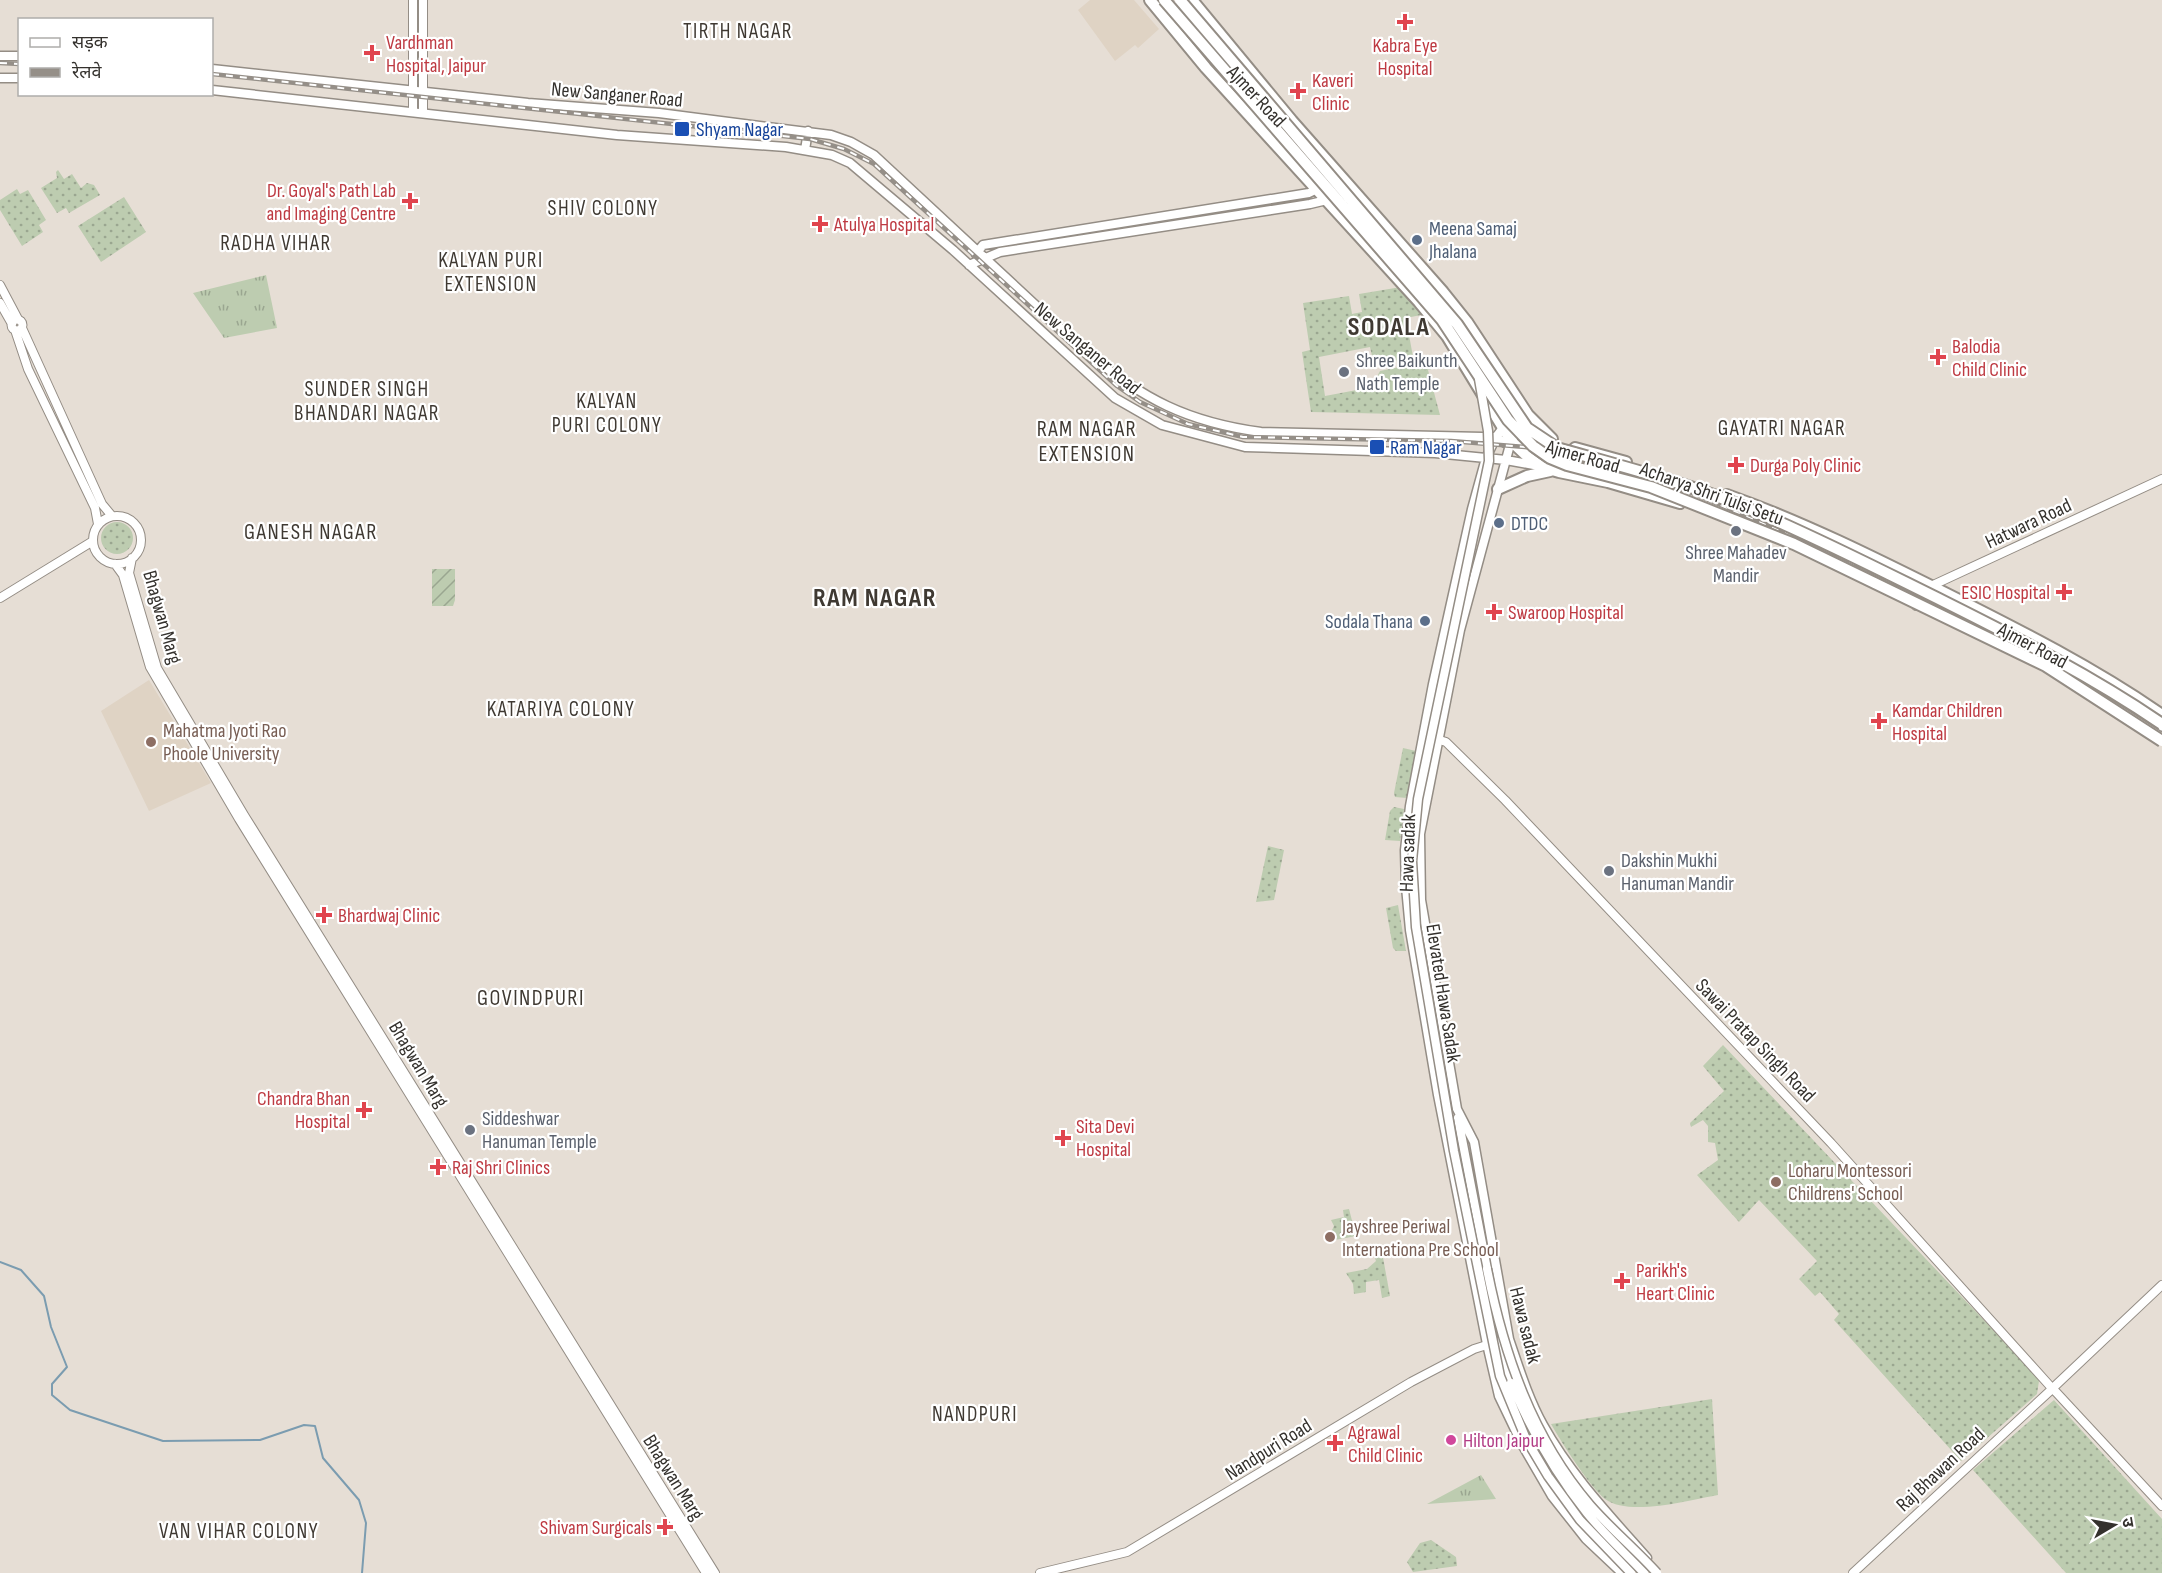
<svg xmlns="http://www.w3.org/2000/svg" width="2162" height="1573" font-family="'Sofia Sans Condensed','Noto Sans Devanagari',sans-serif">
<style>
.built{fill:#dfd3c4}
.grass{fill:url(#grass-dots)}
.park{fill:url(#park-tufts)}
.garden{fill:url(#garden-furrows)}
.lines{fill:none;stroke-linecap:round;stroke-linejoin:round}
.stream{stroke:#7b9cb0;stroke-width:2}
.tertiary-casing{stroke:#948d85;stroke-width:10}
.secondary-casing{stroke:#948d85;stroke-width:11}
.trunk-casing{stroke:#948d85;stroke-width:14}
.tertiary{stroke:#fff;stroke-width:8}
.secondary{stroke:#fff;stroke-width:8}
.trunk{stroke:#fff;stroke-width:10}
.rail-casing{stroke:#958f88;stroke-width:4.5}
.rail{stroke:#fff;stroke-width:2;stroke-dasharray:7;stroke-linecap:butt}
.secondary-bridge-casing{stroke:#948d85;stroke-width:11;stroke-linecap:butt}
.trunk-bridge-casing{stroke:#948d85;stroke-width:14;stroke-linecap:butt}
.secondary-bridge{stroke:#fff;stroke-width:8}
.trunk-bridge{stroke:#fff;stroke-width:10}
.health-dot{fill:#e0444e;stroke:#fff;stroke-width:2}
.transit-dot{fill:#1a4fb4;stroke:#fff;stroke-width:2}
.service-dot{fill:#5c6f8a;stroke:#fff;stroke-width:2}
.worship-dot{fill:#6b7280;stroke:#fff;stroke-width:2}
.education-dot{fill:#8d6e63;stroke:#fff;stroke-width:2}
.hotel-dot{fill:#d1479c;stroke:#fff;stroke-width:2}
.labels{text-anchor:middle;stroke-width:4.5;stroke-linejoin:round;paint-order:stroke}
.health-label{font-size:20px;fill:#be3a42;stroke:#fff;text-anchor:start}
.street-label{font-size:20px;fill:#34312d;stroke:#fff}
.transit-label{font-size:20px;fill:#164399;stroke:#fff;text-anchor:start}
.service-label{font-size:20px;fill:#4e5e75;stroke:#fff;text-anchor:start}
.worship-label{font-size:20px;fill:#5b616d;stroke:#fff;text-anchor:start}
.education-label{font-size:20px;fill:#785e54;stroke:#fff;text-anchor:start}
.hotel-label{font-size:20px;fill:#b23c85;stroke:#fff;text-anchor:start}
.neighbourhood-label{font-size:21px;letter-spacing:1.5px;fill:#3f3932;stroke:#fff}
.quarter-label{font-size:22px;letter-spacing:1.5px;fill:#3f3932;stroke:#fff}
.district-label{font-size:26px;font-weight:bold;letter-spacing:1.5px;fill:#3f3932;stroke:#fff}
</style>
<defs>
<pattern id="grass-dots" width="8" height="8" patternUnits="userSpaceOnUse" patternTransform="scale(1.5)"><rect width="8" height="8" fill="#bdccb0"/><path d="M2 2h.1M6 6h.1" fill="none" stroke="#9aa690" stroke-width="1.8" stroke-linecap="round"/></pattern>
<pattern id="park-tufts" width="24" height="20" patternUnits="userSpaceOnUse" patternTransform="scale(1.5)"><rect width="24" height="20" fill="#bdccb0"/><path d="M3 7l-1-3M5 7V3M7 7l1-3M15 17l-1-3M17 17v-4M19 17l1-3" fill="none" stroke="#9aa690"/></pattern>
<pattern id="garden-furrows" width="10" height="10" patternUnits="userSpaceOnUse" patternTransform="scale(1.5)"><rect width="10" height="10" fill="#bdccb0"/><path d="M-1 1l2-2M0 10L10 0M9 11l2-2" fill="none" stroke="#9aa690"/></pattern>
</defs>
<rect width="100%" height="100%" fill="#e6ded5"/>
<path class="built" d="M1090 0H1134L1159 29 1138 48 1135 45 1115 61 1078 10Z
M149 680 211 783 149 811 101 711Z"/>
<path class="grass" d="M58 170 64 179 72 174 81 188 87 183 94 185 100 195 69 213 66 208 57 213 41 188 57 178 56 172Z
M17 189 20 194 28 190 46 220 39 225 43 232 22 246 0 210V200Z
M124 197 146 232 101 262 78 226Z
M1401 287 1426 314 1406 318 1413 357 1380 364 1373 360 1370 347 1319 357 1325 396 1362 389 1363 391 1371 388 1380 371 1434 360 1436 368 1428 370 1440 415 1311 412 1302 352 1310 350 1303 303 1349 296 1352 314 1362 312 1359 294Z
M101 538a16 16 0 1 1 32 0a16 16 0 1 1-32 0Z
M1403 748 1416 751 1407 798 1395 797 1394 793Z
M1394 807 1404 809 1400 841 1385 840 1390 811Z
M1268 846 1284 850 1274 900 1256 902Z
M1398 905 1406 951H1396L1393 948 1386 908Z
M1723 1045 2035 1374 2039 1381 2037 1394 1961 1461 1834 1320 1839 1314 1820 1292 1815 1296 1799 1279 1817 1261 1759 1200 1739 1222 1697 1175 1718 1160 1715 1143 1708 1142V1126L1703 1120 1691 1127 1690 1123 1724 1091 1703 1066Z
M1349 1209 1356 1236 1335 1240 1336 1233 1331 1232 1334 1226 1331 1220 1344 1217 1343 1210Z
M1382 1252 1390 1296 1382 1298 1379 1280 1366 1282V1292L1354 1294 1353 1284 1346 1273 1367 1269 1376 1261 1374 1256Z
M1712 1399 1718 1495C1690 1500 1629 1517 1605 1499 1589 1486 1562 1443 1551 1424Z
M2054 1400 2162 1519V1573H2066L1973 1470Z
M1431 1540 1456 1557 1457 1566 1413 1572 1407 1562 1420 1543Z"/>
<path class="park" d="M266 275 277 328 224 338 193 293Z
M1481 1475 1496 1499 1427 1504Z"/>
<path class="garden" d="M432 569H455V600L453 606H432Z"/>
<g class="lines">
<path class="stream" d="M0 1262 21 1270 44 1296 51 1327 67 1367 52 1384V1395L70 1410 163 1441 260 1440 304 1425 315 1426 323 1458 359 1500 366 1523 362 1573"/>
<defs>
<path id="tertiary" d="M413 0V112
M423 113V0
M0 285 18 319
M0 303 12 324
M11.5 325a5.5 5.5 0 1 1 11 0a5.5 5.5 0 1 1-11 0Z
M22 328 102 504 112 516
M15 330 28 369 95 508 98 524
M93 540a24 24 0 1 1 48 0a24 24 0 1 1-48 0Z
M132 558 129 573 157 668 244 815 715 1573
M115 564 123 575 150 667 239 819 706 1573
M0 598 93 541
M1916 606 1931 586 2162 479
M1433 738 1446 742 1505 800 1831 1143 2050 1386
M2056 1385 2162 1285
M2055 1391 2162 1506
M1040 1573 1127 1552 1411 1382 1474 1349 1493 1343
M1853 1573 2051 1390"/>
<path id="secondary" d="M0 56H20
M212 69 528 103 659 113 831 135 851 142 874 155 1086 352C1143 399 1187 422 1261 432L1483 437H1496L1510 446
M0 78H20
M212 90 617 135 786 147 832 155 850 163 953 250 1115 398 1162 425 1245 447 1435 453 1506 460 1539 466
M805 150 808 131
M976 254 983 245 1309 193 1321 187
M969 265 1000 252 1310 204 1331 199
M1519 407 1496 437 1486 458 1472 509 1433 684 1410 806 1405 850 1406 887 1410 930 1438 1095 1487 1344 1499 1396 1523 1446 1552 1496 1586 1539 1622 1573
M1521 426 1511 441 1460 630 1420 834 1421 900 1457 1109 1474 1142 1509 1339C1519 1368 1528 1398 1543 1425 1570 1474 1610 1516 1647 1558
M1458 1118 1487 1269
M1498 1342 1511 1383"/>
<path id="trunk" d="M1150 0 1206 68 1419 302 1447 336 1511 441 1528 457 1542 467 1559 472 1608 482 1680 503
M1192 0 1292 121 1443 292 1467 322 1528 415 1552 439
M1575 448 1626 462
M1498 489 1527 476 1550 471
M1727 495C1803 522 1875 558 1947 594 2021 631 2094 668 2162 715"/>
</defs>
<use href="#tertiary" class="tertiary-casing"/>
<use href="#secondary" class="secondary-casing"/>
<use href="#trunk" class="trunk-casing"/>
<use href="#tertiary" class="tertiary"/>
<use href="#secondary" class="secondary"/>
<use href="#trunk" class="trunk"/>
<defs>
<path id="rail" d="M0 63 20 64
M212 74 810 139 844 149 874 164 1117 386 1140 402 1188 424 1243 437 1451 441 1525 447 1549 450 1673 485 1818 546 2006 637 2069 670 2162 730"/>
</defs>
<use href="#rail" class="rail-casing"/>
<use href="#rail" class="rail"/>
<defs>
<path id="secondary-bridge" d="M1479 379 1488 431 1489 461 1418 799 1412 861 1416 927 1454 1151 1500 1376 1526 1439 1548 1476 1580 1520 1631 1573
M1487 1269C1504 1355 1532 1437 1590 1505 1611 1529 1636 1550 1657 1573
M1511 1383C1531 1430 1555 1473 1587 1513 1604 1534 1625 1553 1644 1573"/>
<path id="trunk-bridge" d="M1164 0 1442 320 1508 420 1533 446 1550 458 1567 465 1651 487 1794 544 2046 666 2162 741
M1180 0 1457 324 1527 428 1557 448C1624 467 1692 484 1756 512 1820 539 1882 571 1945 602 2019 639 2093 677 2162 724"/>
</defs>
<use href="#secondary-bridge" class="secondary-bridge-casing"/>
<use href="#trunk-bridge" class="trunk-bridge-casing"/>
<use href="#secondary-bridge" class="secondary-bridge"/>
<use href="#trunk-bridge" class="trunk-bridge"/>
</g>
<g class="health-dot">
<path d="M1402 13h6v6h6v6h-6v6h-6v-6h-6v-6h6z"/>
<path d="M369 44h6v6h6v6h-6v6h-6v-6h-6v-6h6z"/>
<path d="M1295 82h6v6h6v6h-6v6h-6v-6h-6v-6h6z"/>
<path d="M407 192h6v6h6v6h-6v6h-6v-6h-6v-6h6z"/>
<path d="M817 215h6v6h6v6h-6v6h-6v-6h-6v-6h6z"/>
<path d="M1935 348h6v6h6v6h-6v6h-6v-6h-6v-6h6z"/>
<path d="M1733 456h6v6h6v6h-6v6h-6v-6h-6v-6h6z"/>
<path d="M2061 583h6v6h6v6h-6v6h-6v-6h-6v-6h6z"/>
<path d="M1491 603h6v6h6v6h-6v6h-6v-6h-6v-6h6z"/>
<path d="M1876 712h6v6h6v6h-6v6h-6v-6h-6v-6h6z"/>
<path d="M321 906h6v6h6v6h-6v6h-6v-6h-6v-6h6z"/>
<path d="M361 1101h6v6h6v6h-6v6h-6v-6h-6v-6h6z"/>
<path d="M1060 1129h6v6h6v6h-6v6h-6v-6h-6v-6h6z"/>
<path d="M435 1158h6v6h6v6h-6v6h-6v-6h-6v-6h6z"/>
<path d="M1619 1272h6v6h6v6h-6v6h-6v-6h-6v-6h6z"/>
<path d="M1332 1434h6v6h6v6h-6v6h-6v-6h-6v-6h6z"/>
<path d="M662 1518h6v6h6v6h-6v6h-6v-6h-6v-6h6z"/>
</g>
<g class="transit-dot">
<rect x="674" y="121" width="16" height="16" rx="3"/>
<rect x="1369" y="439" width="16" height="16" rx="3"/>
</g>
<g class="service-dot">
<circle cx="1417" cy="240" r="6"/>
<circle cx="1499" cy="523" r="6"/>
<circle cx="1425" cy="621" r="6"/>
</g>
<g class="worship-dot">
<circle cx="1344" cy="372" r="6"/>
<circle cx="1736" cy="531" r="6"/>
<circle cx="1609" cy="871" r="6"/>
<circle cx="470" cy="1130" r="6"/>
</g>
<g class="education-dot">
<circle cx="151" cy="742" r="6"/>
<circle cx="1776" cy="1182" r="6"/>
<circle cx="1330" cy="1237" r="6"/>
</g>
<circle class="hotel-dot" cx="1451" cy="1440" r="6"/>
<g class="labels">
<g class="health-label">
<text x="386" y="49">Vardhman<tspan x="386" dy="23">Hospital, Jaipur</tspan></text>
<text x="1405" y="52" text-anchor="middle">Kabra Eye<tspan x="1405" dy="23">Hospital</tspan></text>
<text x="1312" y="87">Kaveri<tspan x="1312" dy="23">Clinic</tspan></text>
<text x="396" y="197" text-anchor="end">Dr. Goyal's Path Lab<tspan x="396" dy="23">and Imaging Centre</tspan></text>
<text x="834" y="231">Atulya Hospital</text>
<text x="1952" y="353">Balodia<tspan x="1952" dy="23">Child Clinic</tspan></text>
<text x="1750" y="472">Durga Poly Clinic</text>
<text x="2050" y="599" text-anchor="end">ESIC Hospital</text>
<text x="1508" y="619">Swaroop Hospital</text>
<text x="1892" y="717">Kamdar Children<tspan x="1892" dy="23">Hospital</tspan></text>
<text x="338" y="922">Bhardwaj Clinic</text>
<text x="350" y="1105" text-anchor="end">Chandra Bhan<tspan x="350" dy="23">Hospital</tspan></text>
<text x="1076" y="1133">Sita Devi<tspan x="1076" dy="23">Hospital</tspan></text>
<text x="452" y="1174">Raj Shri Clinics</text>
<text x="1636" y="1277">Parikh's<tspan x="1636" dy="23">Heart Clinic</tspan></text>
<text x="1348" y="1439">Agrawal<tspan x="1348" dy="23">Child Clinic</tspan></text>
<text x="652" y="1534" text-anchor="end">Shivam Surgicals</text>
</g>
<g class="street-label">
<text transform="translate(617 94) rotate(5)" y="7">New Sanganer Road</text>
<text transform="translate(1257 96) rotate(47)" y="7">Ajmer Road</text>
<text transform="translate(1088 348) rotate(40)" y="7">New Sanganer Road</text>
<text transform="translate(1583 456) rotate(16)" y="7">Ajmer Road</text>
<text transform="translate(1712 493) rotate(20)" y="7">Acharya Shri Tulsi Setu</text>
<text transform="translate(2028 523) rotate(-25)" y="7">Hatwara Road</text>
<text transform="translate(163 617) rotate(74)" y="7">Bhagwan Marg</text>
<text transform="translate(2033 645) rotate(28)" y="7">Ajmer Road</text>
<text transform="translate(1407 853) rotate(-88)" y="7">Hawa sadak</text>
<text transform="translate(1444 993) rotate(81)" y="7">Elevated Hawa Sadak</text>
<text transform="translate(1756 1040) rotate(46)" y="7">Sawai Pratap Singh Road</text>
<text transform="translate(419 1064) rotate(59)" y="7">Bhagwan Marg</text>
<text transform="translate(1526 1325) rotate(76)" y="7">Hawa sadak</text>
<text transform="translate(1268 1449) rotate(-32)" y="7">Nandpuri Road</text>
<text transform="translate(1940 1469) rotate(-43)" y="7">Raj Bhawan Road</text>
<text transform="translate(674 1477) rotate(58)" y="7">Bhagwan Marg</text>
</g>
<g class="transit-label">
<text x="696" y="136">Shyam Nagar</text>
<text x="1390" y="454">Ram Nagar</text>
</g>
<g class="service-label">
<text x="1429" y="235">Meena Samaj<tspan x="1429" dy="23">Jhalana</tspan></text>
<text x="1511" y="530">DTDC</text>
<text x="1413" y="628" text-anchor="end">Sodala Thana</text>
</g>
<g class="worship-label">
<text x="1356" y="367">Shree Baikunth<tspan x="1356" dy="23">Nath Temple</tspan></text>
<text x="1736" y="559" text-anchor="middle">Shree Mahadev<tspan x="1736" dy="23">Mandir</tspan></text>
<text x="1621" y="867">Dakshin Mukhi<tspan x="1621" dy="23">Hanuman Mandir</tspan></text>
<text x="482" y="1125">Siddeshwar<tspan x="482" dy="23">Hanuman Temple</tspan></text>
</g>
<g class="education-label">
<text x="163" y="737">Mahatma Jyoti Rao<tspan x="163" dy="23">Phoole University</tspan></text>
<text x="1788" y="1177">Loharu Montessori<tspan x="1788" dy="23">Childrens' School</tspan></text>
<text x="1342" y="1233">Jayshree Periwal<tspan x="1342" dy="23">Internationa Pre School</tspan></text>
</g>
<g class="hotel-label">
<text x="1463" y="1447">Hilton Jaipur</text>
</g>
<g class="neighbourhood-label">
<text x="738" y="38">TIRTH NAGAR</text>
<text x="603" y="215">SHIV COLONY</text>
<text x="276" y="250">RADHA VIHAR</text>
<text x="491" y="267">KALYAN PURI<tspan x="491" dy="24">EXTENSION</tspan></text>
<text x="367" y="396">SUNDER SINGH<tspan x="367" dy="24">BHANDARI NAGAR</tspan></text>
<text x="607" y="408">KALYAN<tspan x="607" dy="24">PURI COLONY</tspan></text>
<text x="1782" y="435">GAYATRI NAGAR</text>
<text x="561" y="716">KATARIYA COLONY</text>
<text x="975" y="1421">NANDPURI</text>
<text x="239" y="1538">VAN VIHAR COLONY</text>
</g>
<g class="quarter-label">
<text x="1087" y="436">RAM NAGAR<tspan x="1087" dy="25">EXTENSION</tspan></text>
<text x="311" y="539">GANESH NAGAR</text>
<text x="531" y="1005">GOVINDPURI</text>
</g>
<g class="district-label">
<text x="1389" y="335">SODALA</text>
<text x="875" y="606">RAM NAGAR</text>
</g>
</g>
<rect x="18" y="18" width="195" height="78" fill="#ffffff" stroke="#aeadab" stroke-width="1.5"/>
<rect x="30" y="38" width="30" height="9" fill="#ffffff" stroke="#aeadab" stroke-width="1.5"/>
<text x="72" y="48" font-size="18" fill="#34312d">सड़क</text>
<rect x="30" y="68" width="30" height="9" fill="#958f88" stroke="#aeadab" stroke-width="1.5"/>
<text x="72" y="78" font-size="18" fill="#34312d">रेलवे</text>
<g transform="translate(2114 1525) rotate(80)" stroke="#ffffff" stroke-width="4.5" paint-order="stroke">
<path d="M0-4.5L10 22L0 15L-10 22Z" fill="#34312d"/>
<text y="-9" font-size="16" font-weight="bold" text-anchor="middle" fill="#34312d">उ</text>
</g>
</svg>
